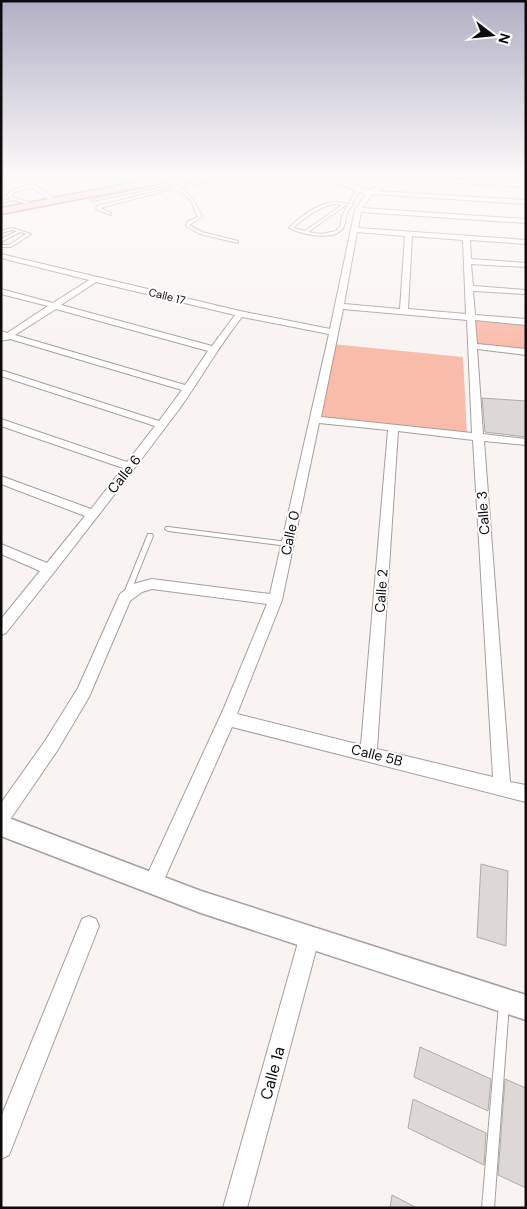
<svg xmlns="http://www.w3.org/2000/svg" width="527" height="1209" font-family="'DM Sans',sans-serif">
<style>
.green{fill:#fabcaa}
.building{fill:#ddd7d6;stroke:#b0aba9}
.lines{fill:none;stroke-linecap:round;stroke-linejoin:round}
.service-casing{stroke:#a49f9e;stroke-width:2}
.minor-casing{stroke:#a49f9e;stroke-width:2}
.tertiary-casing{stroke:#a49f9e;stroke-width:3}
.trunk-casing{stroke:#aa857b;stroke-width:3}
.service{fill:#fff;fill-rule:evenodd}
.minor{fill:#fff;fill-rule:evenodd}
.tertiary{fill:#fff;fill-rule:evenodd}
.trunk{fill:#ffd2c6;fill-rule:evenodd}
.labels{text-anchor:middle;stroke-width:4;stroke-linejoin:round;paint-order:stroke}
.far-street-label{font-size:11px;fill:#0d0b0b;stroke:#fff}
.street-label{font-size:14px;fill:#0d0b0b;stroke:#fff}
.near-street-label{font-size:16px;fill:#0d0b0b;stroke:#fff}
</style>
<rect width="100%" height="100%" fill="#f9f4f2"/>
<path class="green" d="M470 320 526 325V351L472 345Z
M332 344 463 357 467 435 318 418Z"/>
<path class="building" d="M482 398 526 401V437L485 432Z
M481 864 508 871 506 946 477 937Z
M420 1047 491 1079 488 1111 414 1077Z
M505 1079 526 1088V1188L498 1175Z
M413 1099 486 1133 484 1165 408 1128Z
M392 1195 417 1208H390Z"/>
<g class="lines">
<defs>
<path id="service" d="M163 178 173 182 177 186 221 178 220 180 180 187C191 195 197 204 202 217L189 225 202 232 238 241V243L200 234 186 226 187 222 198 217 190 199 176 188 100 208 111 213V215L96 209 97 206 174 187 171 184 93 201 91 200 168 183 163 180Z
M194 178H199L183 182 181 181Z
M34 185 35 187 17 191 11 195 14 198 28 202V204L13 200 1 203V201L11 199 7 195 15 189Z
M356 189 359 190 352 204 353 205C345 211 347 218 344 226 337 243 301 234 289 228 300 217 316 205 332 202 337 202 343 203 349 204ZM334 204 342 205 305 231 293 228C305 217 319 207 334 204ZM346 205H348L342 216 340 227 336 231 321 234 308 232Z
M12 228 31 234 11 247H1V245H9L26 234 20 232 1 242V239L17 231 12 230 1 233V231Z
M166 527H168L288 542 291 544 288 546 168 531 165 529Z
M148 534H152L153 536 130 593 129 595H125L124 593Z
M504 999 508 1000 509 1004 494 1208H482L499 1004 500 1000Z"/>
<path id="minor" d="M20 178H26L57 201 52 202Z
M319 178H327L371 190 390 178H397L378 191 526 200V204L373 194 362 208 526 219V223L361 212 358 228 526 240V244L470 240 471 259 526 263V267L471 264 473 286 526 290V294L473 291 475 315 526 319V325L475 320 477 344 526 349V355L477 349 483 434 526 439V445L484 441 510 782 526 785V802L232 727 159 891 152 893 145 891 143 884 224 708 267 604 152 589 142 592 130 601 89 697 57 751 7 824 1 827V803L45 741 78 688 120 594 133 584 152 579 270 594 329 334 242 317C219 346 201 378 180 408 123 484 65 559 6 633L1 635V619L40 571 1 554V544L47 563 85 516 1 484V476L91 509 123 468 1 426V419L127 462 155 426 1 376V370L159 421 182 390 10 339 1 341V331L7 333 48 306 1 294V289L53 303 89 280 1 258V254L240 311 330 329 355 210 366 194ZM357 232 405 236 400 309 344 304ZM412 236 463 240 466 314 408 309ZM96 282 235 315 212 346 61 305ZM56 309 208 351 185 385 15 335ZM343 309 467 320 472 433 321 417ZM319 423 388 430 361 745 237 714 282 600ZM398 431 473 440 493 777 377 749Z
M405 178H434L526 183V187L408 180Z
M89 916 96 919 99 926 9 1155 1 1159V1117L82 919Z
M309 929 316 932 319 939 247 1208H223L299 939 302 932Z"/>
<path id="tertiary" d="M1 815 201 891 526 995V1020L201 913 1 836Z"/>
<path id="trunk" d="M158 178H177L172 181 1 214V208Z"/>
</defs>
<use href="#service" class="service-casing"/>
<use href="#minor" class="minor-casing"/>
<use href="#tertiary" class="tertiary-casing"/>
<use href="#trunk" class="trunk-casing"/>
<use href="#service" class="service"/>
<use href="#minor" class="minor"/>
<use href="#tertiary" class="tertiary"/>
<use href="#trunk" class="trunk"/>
</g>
<linearGradient id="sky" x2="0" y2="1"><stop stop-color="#b1afc4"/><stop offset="0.51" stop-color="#fcfaf9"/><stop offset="1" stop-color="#fcfaf9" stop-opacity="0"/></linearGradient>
<rect width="527" height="347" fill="url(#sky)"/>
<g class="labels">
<g class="far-street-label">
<text transform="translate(167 296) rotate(14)" y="4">Calle 17</text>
</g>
<g class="street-label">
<text transform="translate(124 474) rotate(-52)" y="5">Calle 6</text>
<text transform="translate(483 513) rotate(-94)" y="5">Calle 3</text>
<text transform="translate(290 533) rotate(-78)" y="5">Calle 0</text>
<text transform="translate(381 591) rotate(-86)" y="5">Calle 2</text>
<text transform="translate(377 755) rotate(14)" y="5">Calle 5B</text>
</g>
<g class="near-street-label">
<text transform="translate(272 1073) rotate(-75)" y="6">Calle 1a</text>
</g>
</g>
<rect width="527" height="1209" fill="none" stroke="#0d0b0b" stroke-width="5"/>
<g transform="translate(492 35) rotate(106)" stroke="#ffffff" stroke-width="4" paint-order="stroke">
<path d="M0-4L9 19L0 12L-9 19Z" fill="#0d0b0b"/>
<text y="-8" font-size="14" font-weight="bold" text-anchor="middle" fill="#0d0b0b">N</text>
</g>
</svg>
